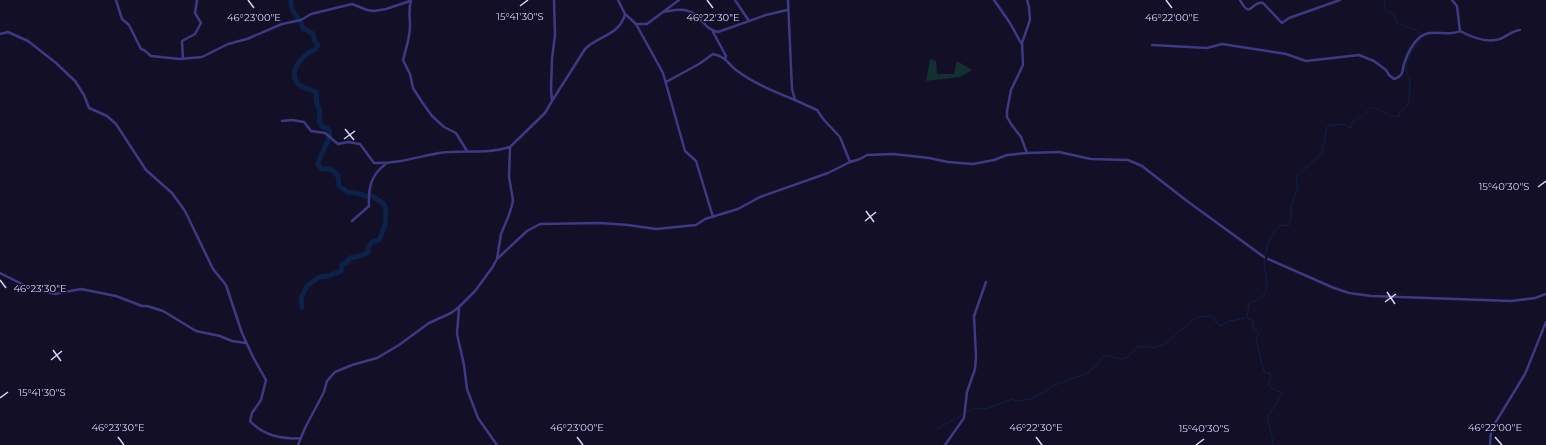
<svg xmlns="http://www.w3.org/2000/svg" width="1546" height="445" font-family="Montserrat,sans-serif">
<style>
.green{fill:#12302f}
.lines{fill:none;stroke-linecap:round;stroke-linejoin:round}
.stream{stroke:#0c2248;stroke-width:1}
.river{stroke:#0c2248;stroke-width:5}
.street{stroke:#3d3a85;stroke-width:2.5}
.ticks{fill:none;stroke:#d9d4ff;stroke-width:1.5}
.ticks-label{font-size:10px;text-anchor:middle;fill:#d9d4ff;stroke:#130f26;stroke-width:3;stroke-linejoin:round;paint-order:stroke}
</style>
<rect width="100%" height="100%" fill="#130f26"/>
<path class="green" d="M930 59 936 61 937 74H954L957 61 972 70 960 77 926 81Z"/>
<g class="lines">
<path class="stream" d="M1384 0 1386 10 1395 16 1396 23 1416 30 1420 35
M966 412 976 408 986 409 1012 399 1015 401 1033 399 1034 396 1044 392 1055 385 1088 373 1099 363 1100 359 1106 355 1121 359 1126 358 1139 346 1154 348 1165 344 1182 329 1188 326 1192 320 1198 317 1211 316 1214 318 1217 323 1220 326 1230 321 1246 318
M937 429 962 415
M1273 445C1273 439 1269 423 1267 418L1282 394 1281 392 1277 391 1268 385 1271 377 1270 373H1265L1261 361 1256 338 1259 334 1252 325 1253 320 1249 319 1247 317 1249 303C1255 301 1259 300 1263 296 1271 286 1264 273 1264 262 1264 255 1272 228 1280 226 1283 225 1286 226 1289 225L1291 217V206L1298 187 1296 180 1298 175 1322 153 1327 127 1331 124 1337 125 1344 124 1348 127 1351 128 1353 121C1356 119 1361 117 1364 115 1367 112 1367 108 1371 108 1381 106 1388 120 1399 116V112L1407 107 1409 98 1410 79 1406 71 1407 61 1411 52 1422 38"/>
<path class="river" d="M291 0C290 14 301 18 303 28L313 34 315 42 318 45 316 49C303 54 286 71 299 85 303 88 312 90 316 92L317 105 320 110 319 121 322 127C324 128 327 128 328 129 335 135 318 156 318 165L322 169H331L338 176 339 186 348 192 357 193 365 196H372L384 204 386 210 385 225 379 240 372 242 368 248V252C363 256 357 257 350 258L347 262 342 265 341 271 329 276 319 277 307 286 301 298 302 307"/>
<path class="street" d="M116 0 122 19 129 25 141 49 144 50 151 56 180 59 202 57 228 44 247 39 282 24 301 20 311 14 352 4 367 10 374 11 386 9 410 1
M411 0C408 12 410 15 410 26 410 37 406 49 403 60L410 74 413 88 422 102 432 116 444 127 456 133 467 151
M735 0 749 21
M788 0 792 89 795 100 817 110 824 120 840 137 850 162
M994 0 1010 23 1021 43
M1027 0 1029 7 1030 20 1022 43 1023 65 1011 90 1007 111V117L1011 124 1021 137 1027 153
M1240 0C1251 21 1251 0 1263 3L1282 23 1289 18 1340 0
M1452 0 1457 6 1460 31C1471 37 1487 43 1500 39 1507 36 1512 31 1520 30
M663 12C671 11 680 8 688 11 701 14 704 30 718 32L766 15 787 10
M625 14 636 24H647L679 0
M636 24 663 73 685 151 696 161 713 217
M713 32 726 56 725 59
M0 34 8 32 28 41 56 63 75 81 84 95 89 108 107 116 116 124 146 170 172 193 185 211 213 269 226 285 242 333 253 357 266 380 261 400 252 413 250 421C263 435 282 440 301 438
M1152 45 1207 48 1222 44 1286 54 1306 61 1359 55 1374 61 1386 70 1389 75 1394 79C1397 78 1400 77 1402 73 1403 71 1403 67 1404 64 1407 54 1412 44 1420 37 1431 28 1448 37 1460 31
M183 59 182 41 195 34 201 23 195 13 197 0
M666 82 699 64 713 54C724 56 728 63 736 70 753 83 775 92 795 100
M552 101 585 49C598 36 620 35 625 14L618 0
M282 121 292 120 304 122 311 131 325 133 338 144 348 142 360 144 374 163C396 164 417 157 439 153 463 149 486 155 510 147
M352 221 369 206C368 189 371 174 386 164
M497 259 527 231 540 224 600 223 628 225 656 229 696 225 705 219 738 209 760 197 828 173 850 162 860 159 867 155 893 154 929 158 948 162 973 164 994 160 1007 155 1027 153 1059 152 1091 159 1128 160 1142 166 1187 201 1264 257
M1268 259 1334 288 1349 293 1371 296 1511 301 1535 298 1546 294
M0 273 26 286 55 294 81 289 116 296 142 306H147L163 311 196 331 220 336 232 341 246 343
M459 308 457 334 464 365 467 389 478 418 497 445
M298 445 305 428 324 392 327 381 335 372 352 365 377 358 399 345 429 323 451 313 459 307 475 291 492 268 497 259 501 234 509 215 512 205 513 200 509 177 510 147 545 113 552 101 551 89 552 59 555 35 554 0
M945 445 964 418 967 392 975 369 976 357 974 316 986 282
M1490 445 1491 432 1494 425 1525 374 1546 322"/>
</g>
<path class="ticks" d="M248 0 254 8M707 0 713 8M1166 0 1172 8M520 6 528 0M345 129 354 140M344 139 355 131M1538 187 1546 181M866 211 874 222M865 221 876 212M0 280 6 288M1387 292 1395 304M1385 302 1396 294M53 350 61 361M51 360 62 351M0 398 8 392M118 437 124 445M577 437 583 445M1036 437 1042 445M1495 437 1502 445M1196 445 1204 439"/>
<g class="ticks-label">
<text x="520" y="20">15°41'30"S</text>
<text x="254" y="21">46°23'00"E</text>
<text x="1172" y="21">46°22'00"E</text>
<text x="713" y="21">46°22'30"E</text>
<text x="1504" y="190">15°40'30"S</text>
<text x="40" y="292">46°23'30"E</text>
<text x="42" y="396">15°41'30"S</text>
<text x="118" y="431">46°23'30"E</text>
<text x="577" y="431">46°23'00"E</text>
<text x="1036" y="431">46°22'30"E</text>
<text x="1495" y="431">46°22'00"E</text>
<text x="1204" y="432">15°40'30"S</text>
</g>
</svg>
